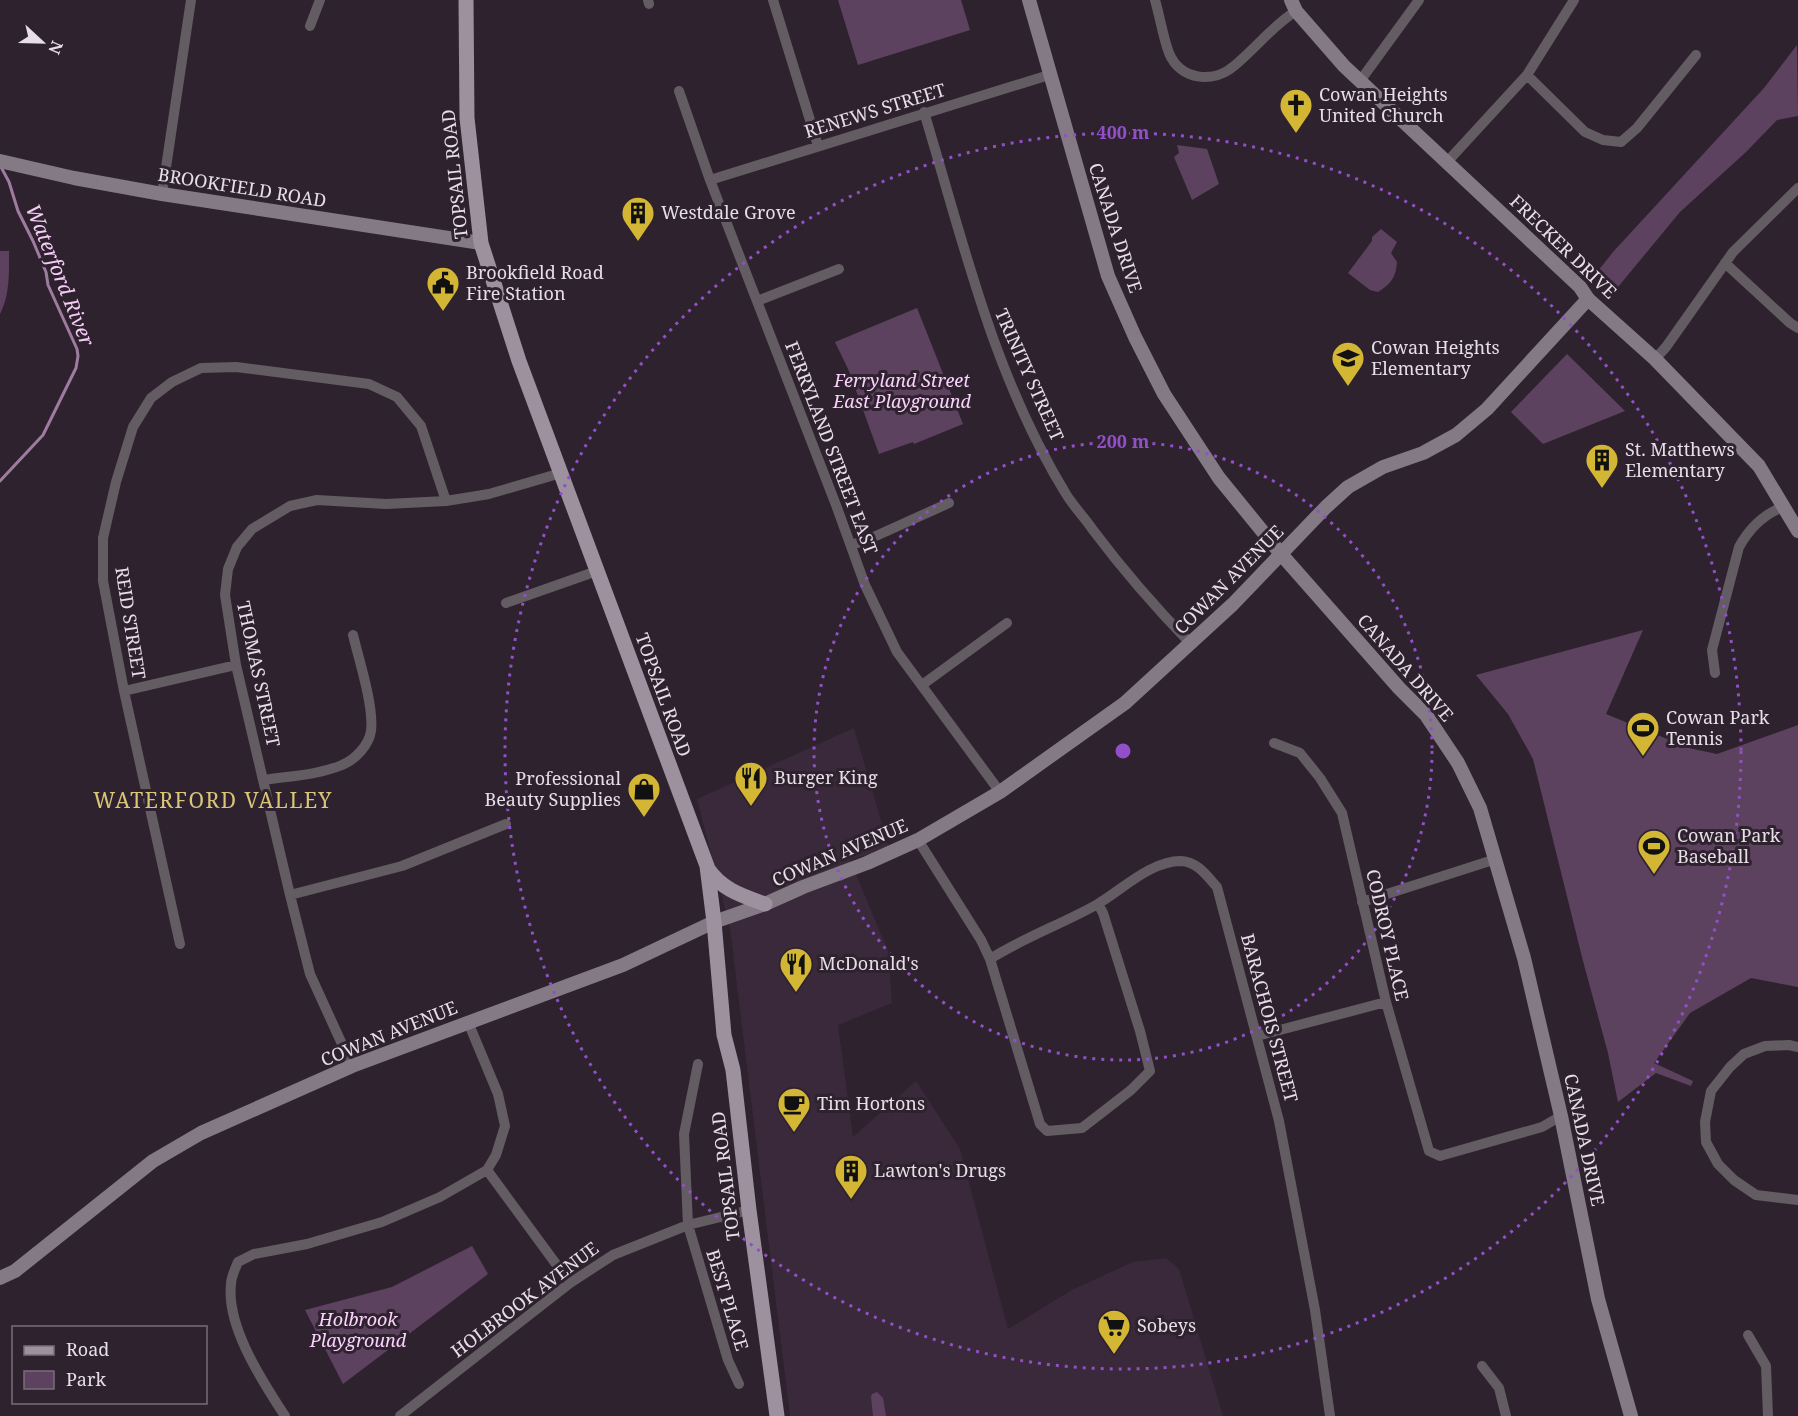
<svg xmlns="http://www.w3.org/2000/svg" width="1798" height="1416" font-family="'Noto Serif',serif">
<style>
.built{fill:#3a293b}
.green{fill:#5d425f}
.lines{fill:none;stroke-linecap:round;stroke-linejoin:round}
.stream{stroke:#9e7ca0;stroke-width:3}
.street{stroke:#635c63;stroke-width:10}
.secondary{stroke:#847a85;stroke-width:14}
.primary{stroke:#9e919f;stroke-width:15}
.ring{fill:none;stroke:#9150c7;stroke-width:3;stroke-dasharray:3 6}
.labels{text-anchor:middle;stroke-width:6;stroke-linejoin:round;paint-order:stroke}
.poi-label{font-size:18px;fill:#e7dee7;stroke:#2f222f;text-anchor:start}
.street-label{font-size:18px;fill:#e7dee7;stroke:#2f222f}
.park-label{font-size:18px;font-style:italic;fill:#fbd2fd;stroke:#2f222f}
.water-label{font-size:20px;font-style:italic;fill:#f5ccf7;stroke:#2f222f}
.quarter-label{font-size:21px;letter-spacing:1.5px;fill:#dac578;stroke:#2f222f}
.centre{fill:#9150c7;stroke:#2f222f;stroke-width:3}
.ring-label{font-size:18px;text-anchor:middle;font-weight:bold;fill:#9150c7;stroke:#2f222f;stroke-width:6;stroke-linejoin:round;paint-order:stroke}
</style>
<rect width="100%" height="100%" fill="#2f222f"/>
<path class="built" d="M854 728 889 848 850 860 888 951 892 1003 838 1025 853 1137 916 1081 960 1149 1008 1329 1072 1290 1133 1262 1166 1258 1179 1269 1223 1416H790L730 928 697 799Z"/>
<path class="green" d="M838 0H961L970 30 858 65Z
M1797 45 1798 116 1777 120 1746 152 1680 212 1613 293 1594 276 1613 252 1764 88Z
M1177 145 1207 149 1219 184 1192 200 1174 157 1179 153Z
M1381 229 1397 242 1391 253 1397 262C1396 277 1391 284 1378 292L1370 290 1348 273 1372 241V237Z
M0 251H9C9 273 10 294 0 314Z
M917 308 963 424 914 444 913 442 879 454 849 371 835 342Z
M1567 354 1625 411 1543 444 1511 412Z
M1643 630 1606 714 1689 748 1717 754 1798 725V987L1751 978 1690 1013 1654 1063 1693 1081 1691 1086 1656 1073 1618 1102 1608 1053 1583 961 1533 759 1508 714 1476 675Z
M472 1246 488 1274 343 1384 305 1310 392 1287Z
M877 1392 883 1398 886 1416H873L871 1397 872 1394Z"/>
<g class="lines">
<path class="stream" d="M0 481 43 435 76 368 78 356 77 349 48 285 46 272 33 241 18 211 9 182 1 167"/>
<path class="street" d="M648 0 649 4
M773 0 818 146
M1155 0C1160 17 1163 37 1169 53 1180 80 1213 84 1234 66 1256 48 1272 26 1296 11
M310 26 320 0
M1527 75 1585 132 1603 140 1621 142 1637 128 1696 55
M1360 81 1419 0
M679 91 710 180 836 505 865 585 897 652 1000 792
M924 112C964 244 993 375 1066 494 1074 507 1085 518 1093 530 1123 570 1156 608 1191 644
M1447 162 1527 75 1574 0
M710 180 1049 75
M162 194 191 0
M1725 263 1790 323 1798 328
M757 301 839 269
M1655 359 1666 347 1733 252 1798 188
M851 545 867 540 949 503
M506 603 597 571
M1715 673 1712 650 1739 547C1749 529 1764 514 1783 507
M922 685 1007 623
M124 691 236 665
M1274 743 1300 753 1320 778 1342 813 1386 1002 1429 1151 1440 1156 1542 1127 1561 1116
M264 780C290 776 318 775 342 765 355 760 369 745 371 731 374 706 359 660 353 635
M918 840 981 940 990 959 1040 1124 1047 1131 1082 1128 1131 1090 1150 1071 1140 1031 1103 913 1098 904
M290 895 402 866 506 824
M1362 902 1496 859
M180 944 124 691 103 581V538L116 482 133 427 151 398 172 382 201 368 236 367 369 384 397 397 421 426 446 501
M990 959C1023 938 1062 924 1096 905 1122 890 1150 861 1181 861 1198 862 1207 876 1217 887L1279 1121 1315 1310 1330 1416
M1257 1036 1386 1002
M1798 1047 1789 1045 1765 1046 1744 1054 1730 1067 1711 1091 1705 1122 1706 1142 1718 1164 1734 1180 1756 1195 1798 1200
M698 1064 684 1134 688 1225 728 1360 739 1384
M352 1066 310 974 290 895 236 665 225 595 228 569 237 547 252 529 290 506 317 500 386 504 446 501 489 494 561 473
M487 1170 570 1283
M1748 1335 1766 1366 1768 1416
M1482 1366 1499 1388 1506 1416
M285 1416C263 1382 226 1327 231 1284 231 1277 235 1269 238 1262L254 1254 307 1244 382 1222 440 1197 487 1170 496 1155 505 1126 498 1094 468 1022
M400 1416 570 1283 613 1255 688 1225 749 1210"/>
<path class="secondary" d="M1029 0 1108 276 1135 337 1164 394 1219 478 1281 554 1399 688 1426 715 1458 763 1480 808 1524 958 1561 1116 1598 1299 1631 1416
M1291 0 1296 11 1344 66 1580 287 1588 299 1655 359 1759 466 1798 531
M0 161 74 178 162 194 481 243
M0 1278 15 1271 153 1161 201 1133 352 1066 623 965 714 922 765 904 803 887 867 863 918 840 1000 792 1125 703 1233 604 1326 507 1348 487 1383 467 1423 453 1456 435 1487 409 1588 299"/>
<path class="primary" d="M466 0 467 118 481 243 519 361 707 866 714 922 724 1035 733 1070 749 1210 777 1416
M708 869C722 890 743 896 765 904"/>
</g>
<g class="ring">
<circle cx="1123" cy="751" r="309"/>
<circle cx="1123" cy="751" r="618"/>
</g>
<defs>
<symbol id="church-pin" viewBox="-11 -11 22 30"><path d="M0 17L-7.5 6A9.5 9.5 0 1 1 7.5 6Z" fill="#d4b635" stroke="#2f222f"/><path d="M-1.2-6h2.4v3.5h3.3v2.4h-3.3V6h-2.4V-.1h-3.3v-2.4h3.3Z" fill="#111"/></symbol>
<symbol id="building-pin" viewBox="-11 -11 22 30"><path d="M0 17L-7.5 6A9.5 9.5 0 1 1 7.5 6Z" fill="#d4b635" stroke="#2f222f"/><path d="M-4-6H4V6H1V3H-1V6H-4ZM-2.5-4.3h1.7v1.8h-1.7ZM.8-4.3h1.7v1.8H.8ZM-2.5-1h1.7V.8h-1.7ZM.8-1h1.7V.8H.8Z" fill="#111"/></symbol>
<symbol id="civic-pin" viewBox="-11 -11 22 30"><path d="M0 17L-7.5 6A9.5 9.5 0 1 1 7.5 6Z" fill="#d4b635" stroke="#2f222f"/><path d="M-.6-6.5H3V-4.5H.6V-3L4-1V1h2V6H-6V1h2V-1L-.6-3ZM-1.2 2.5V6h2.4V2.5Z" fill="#111"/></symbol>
<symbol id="school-pin" viewBox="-11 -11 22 30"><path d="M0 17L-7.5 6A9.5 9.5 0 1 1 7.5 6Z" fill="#d4b635" stroke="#2f222f"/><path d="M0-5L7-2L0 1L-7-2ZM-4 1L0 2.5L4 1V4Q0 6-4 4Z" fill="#111"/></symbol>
<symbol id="stadium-pin" viewBox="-11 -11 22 30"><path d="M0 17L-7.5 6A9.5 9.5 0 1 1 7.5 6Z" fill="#d4b635" stroke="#2f222f"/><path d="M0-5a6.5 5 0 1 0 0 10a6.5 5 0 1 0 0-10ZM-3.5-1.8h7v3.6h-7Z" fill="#111"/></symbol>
<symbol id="restaurant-pin" viewBox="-11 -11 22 30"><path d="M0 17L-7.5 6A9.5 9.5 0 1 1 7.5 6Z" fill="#d4b635" stroke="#2f222f"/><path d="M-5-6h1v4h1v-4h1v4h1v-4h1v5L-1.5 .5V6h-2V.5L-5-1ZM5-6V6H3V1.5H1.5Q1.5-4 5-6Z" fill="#111"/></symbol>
<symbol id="shop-pin" viewBox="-11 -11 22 30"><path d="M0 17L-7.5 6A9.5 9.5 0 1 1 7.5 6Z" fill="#d4b635" stroke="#2f222f"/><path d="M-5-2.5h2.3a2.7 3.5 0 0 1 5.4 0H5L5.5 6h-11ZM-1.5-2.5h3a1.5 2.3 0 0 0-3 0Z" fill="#111"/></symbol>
<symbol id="cafe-pin" viewBox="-11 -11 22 30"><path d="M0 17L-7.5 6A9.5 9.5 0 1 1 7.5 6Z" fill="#d4b635" stroke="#2f222f"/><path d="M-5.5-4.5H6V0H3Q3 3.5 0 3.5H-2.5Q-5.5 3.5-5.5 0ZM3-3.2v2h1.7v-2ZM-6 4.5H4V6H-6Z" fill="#111"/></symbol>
<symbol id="supermarket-pin" viewBox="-11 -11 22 30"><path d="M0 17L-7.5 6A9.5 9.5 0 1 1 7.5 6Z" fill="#d4b635" stroke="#2f222f"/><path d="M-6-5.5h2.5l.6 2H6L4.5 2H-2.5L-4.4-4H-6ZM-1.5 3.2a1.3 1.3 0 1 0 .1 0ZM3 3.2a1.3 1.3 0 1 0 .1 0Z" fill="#111"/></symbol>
</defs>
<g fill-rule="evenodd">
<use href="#church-pin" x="1277" y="86" width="38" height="52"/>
<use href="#building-pin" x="619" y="194" width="38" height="52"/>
<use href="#civic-pin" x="424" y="264" width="38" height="52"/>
<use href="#school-pin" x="1329" y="339" width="38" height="52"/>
<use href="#building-pin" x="1583" y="441" width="38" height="52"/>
<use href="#stadium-pin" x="1624" y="709" width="38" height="52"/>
<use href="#restaurant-pin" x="732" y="759" width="38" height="52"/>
<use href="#shop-pin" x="625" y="770" width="38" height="52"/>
<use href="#stadium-pin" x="1635" y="827" width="38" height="52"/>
<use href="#restaurant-pin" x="777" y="945" width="38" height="52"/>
<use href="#cafe-pin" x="775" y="1085" width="38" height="52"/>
<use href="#building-pin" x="832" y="1152" width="38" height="52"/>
<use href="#supermarket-pin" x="1095" y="1307" width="38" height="52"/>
</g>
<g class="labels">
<g class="poi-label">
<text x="1319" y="101">Cowan Heights<tspan x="1319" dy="21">United Church</tspan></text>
<text x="661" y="219">Westdale Grove</text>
<text x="466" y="279">Brookfield Road<tspan x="466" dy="21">Fire Station</tspan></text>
<text x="1371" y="354">Cowan Heights<tspan x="1371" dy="21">Elementary</tspan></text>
<text x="1625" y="456">St. Matthews<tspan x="1625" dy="21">Elementary</tspan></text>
<text x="1666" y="724">Cowan Park<tspan x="1666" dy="21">Tennis</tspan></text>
<text x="774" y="784">Burger King</text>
<text x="621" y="785" text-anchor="end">Professional<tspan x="621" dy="21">Beauty Supplies</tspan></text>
<text x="1677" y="842">Cowan Park<tspan x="1677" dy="21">Baseball</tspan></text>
<text x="819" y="970">McDonald's</text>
<text x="817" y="1110">Tim Hortons</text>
<text x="874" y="1177">Lawton's Drugs</text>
<text x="1137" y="1332">Sobeys</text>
</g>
<g class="street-label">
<text transform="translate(875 111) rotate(-17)" y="6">RENEWS STREET</text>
<text transform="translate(455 174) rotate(-96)" y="6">TOPSAIL ROAD</text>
<text transform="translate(242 188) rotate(9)" y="6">BROOKFIELD ROAD</text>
<text transform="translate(1115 228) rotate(72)" y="6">CANADA DRIVE</text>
<text transform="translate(1563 247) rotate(44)" y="6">FRECKER DRIVE</text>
<text transform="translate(1029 375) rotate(66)" y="6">TRINITY STREET</text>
<text transform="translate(831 448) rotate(69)" y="6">FERRYLAND STREET EAST</text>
<text transform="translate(1229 580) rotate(-45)" y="6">COWAN AVENUE</text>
<text transform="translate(130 623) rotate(81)" y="6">REID STREET</text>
<text transform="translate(1405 668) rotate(49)" y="6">CANADA DRIVE</text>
<text transform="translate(258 674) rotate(78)" y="6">THOMAS STREET</text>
<text transform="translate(663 695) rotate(70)" y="6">TOPSAIL ROAD</text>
<text transform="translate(840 853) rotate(-23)" y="6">COWAN AVENUE</text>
<text transform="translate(1387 935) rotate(77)" y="6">CODROY PLACE</text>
<text transform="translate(1269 1018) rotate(75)" y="6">BARACHOIS STREET</text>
<text transform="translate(389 1034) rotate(-22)" y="6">COWAN AVENUE</text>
<text transform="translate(1584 1140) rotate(78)" y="6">CANADA DRIVE</text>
<text transform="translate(726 1176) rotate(-97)" y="6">TOPSAIL ROAD</text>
<text transform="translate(525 1300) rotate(-37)" y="6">HOLBROOK AVENUE</text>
<text transform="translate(727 1300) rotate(73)" y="6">BEST PLACE</text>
</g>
<g class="park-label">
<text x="902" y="387">Ferryland Street<tspan x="902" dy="21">East Playground</tspan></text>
<text x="358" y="1326">Holbrook<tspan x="358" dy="21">Playground</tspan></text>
</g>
<g class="water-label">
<text transform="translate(60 275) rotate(68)" y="7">Waterford River</text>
</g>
<g class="quarter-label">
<text x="213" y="808">WATERFORD VALLEY</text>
</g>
</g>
<circle cx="1123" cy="751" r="9" class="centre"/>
<g class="ring-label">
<text x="1123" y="139">400 m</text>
<text x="1123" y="448">200 m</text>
</g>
<rect x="12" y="1326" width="195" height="78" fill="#2f222f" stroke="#796d79" stroke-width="1.5"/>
<rect x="24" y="1346" width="30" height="9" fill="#9e919f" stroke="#796d79" stroke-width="1.5"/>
<text x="66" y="1356" font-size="18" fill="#e7dee7">Road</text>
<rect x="24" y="1371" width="30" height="18" fill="#5d425f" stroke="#796d79" stroke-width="1.5"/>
<text x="66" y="1386" font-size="18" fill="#e7dee7">Park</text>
<g transform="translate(42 42) rotate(112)" stroke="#2f222f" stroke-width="4.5" paint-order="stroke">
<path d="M0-4.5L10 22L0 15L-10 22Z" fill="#e7dee7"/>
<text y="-9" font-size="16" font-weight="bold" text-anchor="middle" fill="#e7dee7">N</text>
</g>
</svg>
